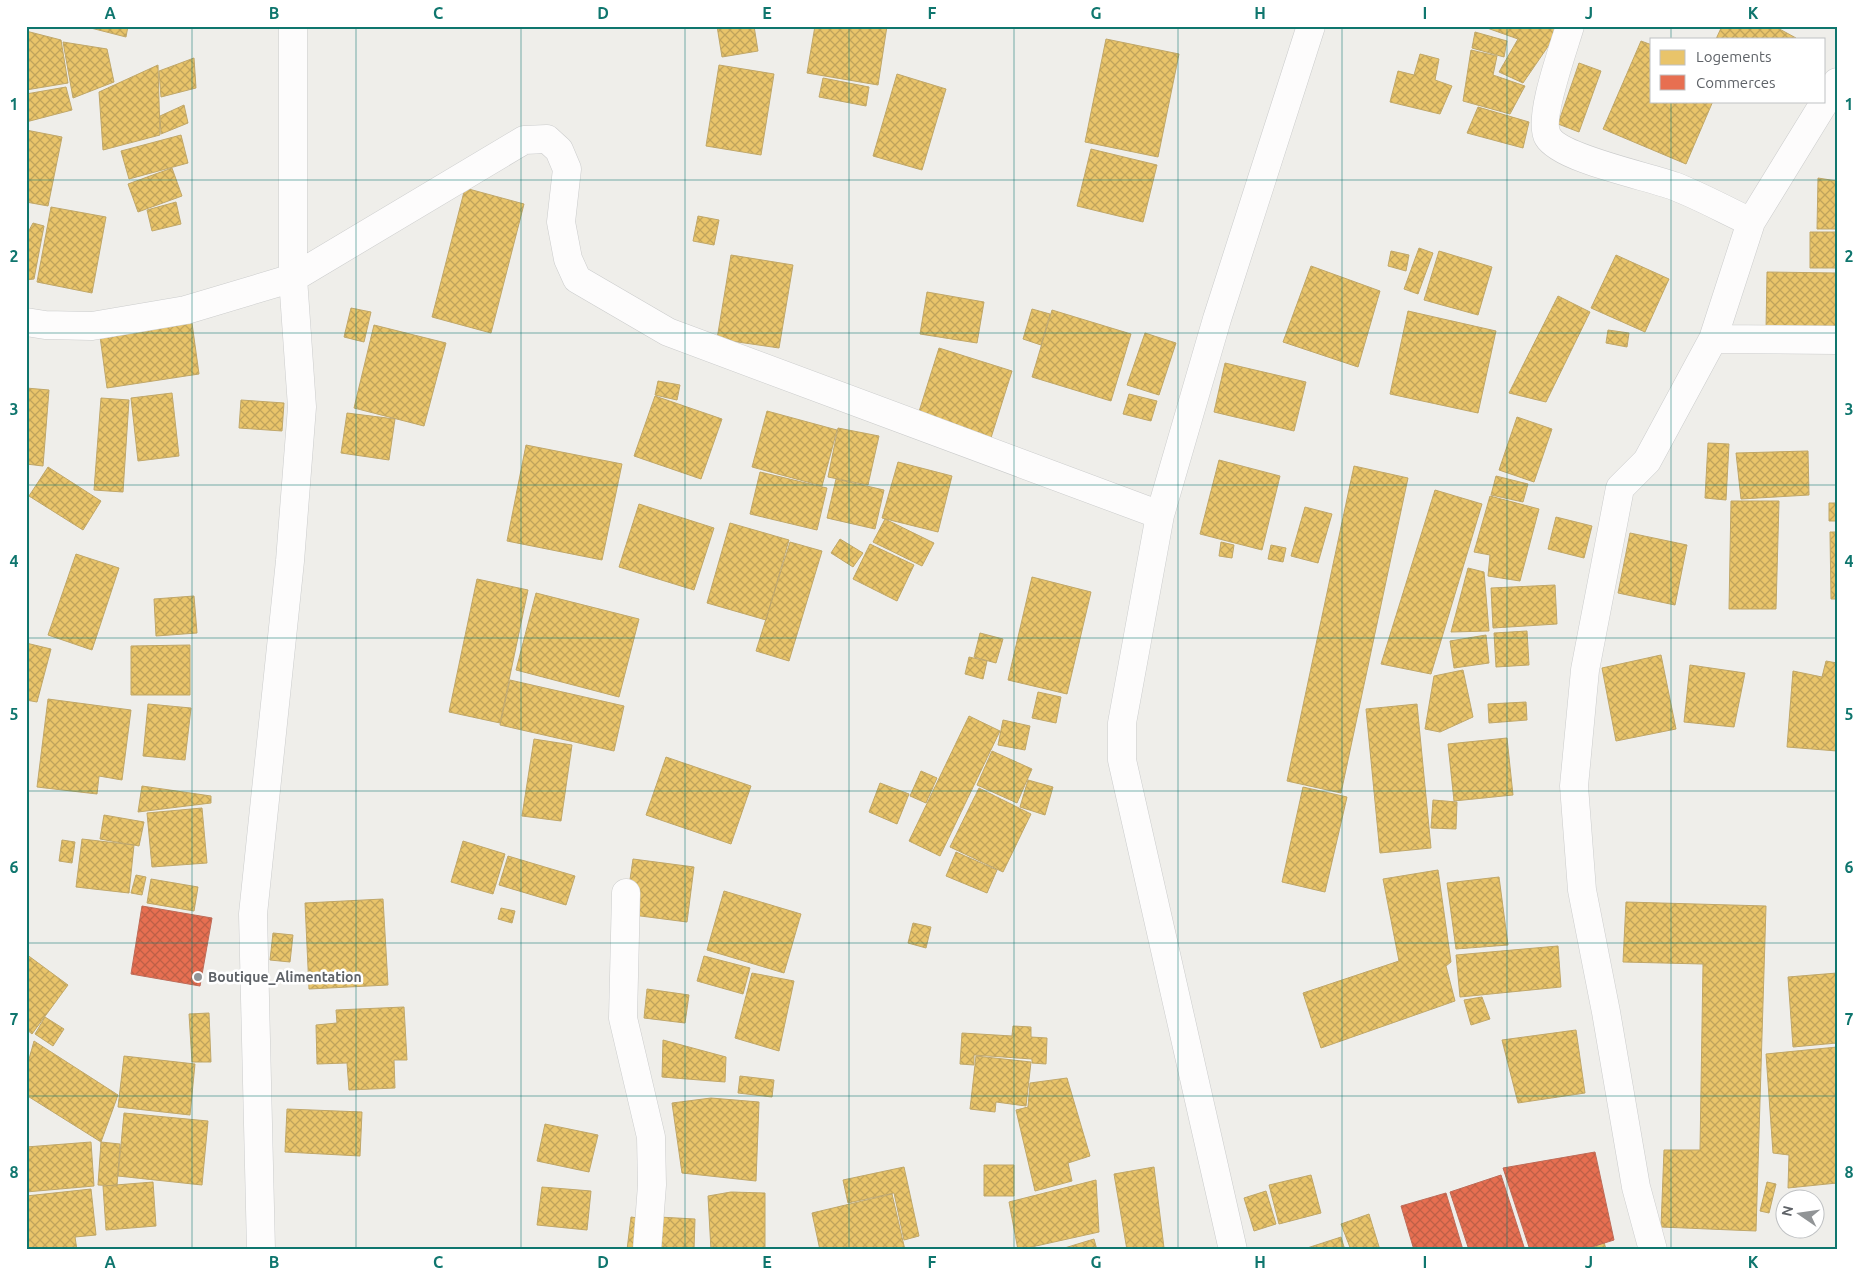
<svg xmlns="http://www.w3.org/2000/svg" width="1863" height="1276" font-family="Ubuntu,sans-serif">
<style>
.homes{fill:url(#homes-cross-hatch);stroke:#c0a769}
.shops{fill:url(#shops-cross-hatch);stroke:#be6b58}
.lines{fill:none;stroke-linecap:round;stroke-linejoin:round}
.minor-casing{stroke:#cbcccc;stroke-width:29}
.minor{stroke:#fdfcfc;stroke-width:28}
.grid{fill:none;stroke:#0f766e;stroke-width:1;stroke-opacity:0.55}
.poi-dot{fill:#919496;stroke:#fff;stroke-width:2}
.labels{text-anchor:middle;stroke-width:5;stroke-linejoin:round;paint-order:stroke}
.poi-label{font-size:14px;font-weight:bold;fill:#5f6368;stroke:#fff;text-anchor:start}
.neatline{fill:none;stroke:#0f766e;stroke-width:2}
.grid-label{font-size:16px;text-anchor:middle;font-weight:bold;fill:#0f766e}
</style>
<defs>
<pattern id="homes-cross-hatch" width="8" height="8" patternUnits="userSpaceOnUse" patternTransform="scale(1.25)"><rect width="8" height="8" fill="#e9c46a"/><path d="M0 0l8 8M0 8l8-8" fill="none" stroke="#c0a35b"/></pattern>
<pattern id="shops-cross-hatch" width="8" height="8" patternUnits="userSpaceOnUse" patternTransform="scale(1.25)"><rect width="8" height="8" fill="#e76f51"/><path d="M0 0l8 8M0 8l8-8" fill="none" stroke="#be5f47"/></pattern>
</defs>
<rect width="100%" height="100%" fill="#efeeea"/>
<path class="homes" d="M83 26H128L126 37Z
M717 26H754L758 51 722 57Z
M815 26H887L878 85 807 73Z
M1487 26H1562L1523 83 1499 72 1518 39 1487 28Z
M1722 26H1774L1796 38 1716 39Z
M26 31 61 40 68 83 26 90Z
M1475 32 1507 41 1504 57 1472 48Z
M1106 39 1179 54 1158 157 1085 142Z
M1641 41 1652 45V101H1713L1686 164 1603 129Z
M63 42 107 49 114 82 73 98Z
M1471 50 1497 56 1493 75 1525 86 1510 114 1463 101Z
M1420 54 1439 59 1435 80 1452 86 1440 114 1390 102 1398 71 1414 75Z
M194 58 196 88 161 97 159 71Z
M1579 63 1601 71 1579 132 1558 124Z
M158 65 160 135 103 150 99 92Z
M719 65 774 74 761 155 706 146Z
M897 74 946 89 922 170 873 156Z
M823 78 869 87 866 106 819 97Z
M66 87 72 110 26 122V94Z
M184 105 188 123 161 134 160 116Z
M1478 107 1529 122 1523 148 1467 133Z
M26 130 62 137 48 206 26 202Z
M181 135 188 163 129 179 121 151Z
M1091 149 1157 165 1143 222 1077 206Z
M172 168 182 196 138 212 128 184Z
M1818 178 1837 181V229H1817Z
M465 188 524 204 491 333 432 317Z
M176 202 181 224 152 231 147 210Z
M51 207 106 217 92 293 37 282Z
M698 216 719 220 714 245 693 241Z
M33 223 44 226 34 279 26 280V236Z
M1810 232H1837V268H1810Z
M1419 248 1433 253 1418 294 1404 289Z
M1391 251 1409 255 1406 271 1388 266Z
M1439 251 1492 267 1478 315 1424 300Z
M731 255 793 265 779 348 717 339Z
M1616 255 1669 279 1645 332 1591 308Z
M1311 266 1380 291 1358 367 1283 342Z
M1767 272 1837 273V331L1766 330Z
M927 292 984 302 977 343 920 334Z
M1558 296 1590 312 1546 402 1509 393Z
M351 308 371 312 364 342 344 337Z
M1032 309 1050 314 1041 345 1023 339Z
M1052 310 1131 334 1111 401 1032 377Z
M1408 311 1496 331 1478 413 1390 394Z
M191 316 199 374 107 388 99 329Z
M374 325 446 343 424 426 354 408Z
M1608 330 1629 333 1627 347 1606 343Z
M1145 333 1176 343 1159 395 1127 385Z
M939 348 1012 371 990 441 917 418Z
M1225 363 1306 382 1294 431 1214 412Z
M658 381 680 385 677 400 655 395Z
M26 388 49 390 43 466 26 464Z
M172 393 179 456 138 461 131 398Z
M1129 394 1157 401 1151 421 1123 414Z
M655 396 722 419 701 479 634 456Z
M101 398 129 400 123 492 94 490Z
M241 400 284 403 282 431 239 428Z
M767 411 837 430 822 486 752 467Z
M347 413 395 419 389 460 341 453Z
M1517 417 1552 429 1534 482 1499 470Z
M838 428 879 436 868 485 828 477Z
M1708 443 1729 444 1726 500 1705 498Z
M526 445 622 464 602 560 507 541Z
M1808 451 1809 495 1741 499 1736 453Z
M1219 460 1280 476 1262 550 1200 534Z
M898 462 952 476 938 532 882 518Z
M1354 466 1408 478 1341 793 1287 781Z
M48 467 101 501 83 530 29 496Z
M760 472 827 488 817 530 750 514Z
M1496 476 1528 484 1523 502 1491 495Z
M836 479 884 490 875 529 827 518Z
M1435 490 1482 504 1431 674 1381 664Z
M1490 496 1539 509 1520 581 1488 576 1490 555 1474 552Z
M1731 501H1779L1776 609H1729Z
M1829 503H1837V521H1829Z
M639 504 714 528 694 590 619 567Z
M1305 507 1332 514 1318 563 1291 556Z
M1556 517 1592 526 1584 558 1548 549Z
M885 519 934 543 922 566 873 542Z
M730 523 789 540 766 620 707 603Z
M1830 532H1837V599H1831Z
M1630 533 1687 545 1675 605 1618 593Z
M840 539 863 553 853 567 831 553Z
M790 542 822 551 789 661 756 651Z
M1221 542 1234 545 1232 558 1219 556Z
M870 544 914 565 897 601 853 579Z
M1271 545 1286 548 1283 562 1268 559Z
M76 554 119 568 92 650 48 635Z
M1468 568 1484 572 1489 631 1451 632Z
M1032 577 1091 592 1067 694 1008 680Z
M477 579 528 590 500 723 449 712Z
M1555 585 1557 624 1493 628 1491 588Z
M536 593 639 619 619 697 516 670Z
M194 596 197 633 156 636 154 599Z
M1527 631 1529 665 1496 667 1494 633Z
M980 633 1003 639 996 663 974 657Z
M1486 635 1489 663 1454 668 1450 641Z
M26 643 51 649 37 702 26 700Z
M190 645V695H131V646Z
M1661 655 1676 729 1616 741 1602 668Z
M969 657 987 661 983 679 965 674Z
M1826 661 1837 663V751L1787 747 1793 671 1822 677Z
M1690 665 1745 673 1734 727 1684 722Z
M1463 670 1473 717 1440 732 1425 729 1434 676Z
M510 680 624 706 614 751 500 725Z
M1038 692 1061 697 1056 723 1032 718Z
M48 699 131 710 122 780 99 776 97 794 37 787Z
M1526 702 1527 720 1489 723 1488 704Z
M148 704 191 708 185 760 143 756Z
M1417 704 1431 848 1380 853 1366 709Z
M969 716 1000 731 940 856 909 841Z
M1003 720 1030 726 1025 750 998 745Z
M1507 738 1513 795 1454 801 1448 744Z
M534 739 572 745 561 821 522 816Z
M992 751 1032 769 1017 803 977 785Z
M666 757 751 786 731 844 646 815Z
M921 771 937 778 926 803 910 796Z
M1028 780 1053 787 1045 815 1020 807Z
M880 783 909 794 897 824 869 812Z
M142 786 211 796V803L138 812Z
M1303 787 1347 797 1325 892 1282 882Z
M979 788 1031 814 1003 872 950 847Z
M1433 800 1457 802 1456 829 1431 828Z
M202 808 207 863 152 867 147 813Z
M104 815 144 822 139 846 100 839Z
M82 839 134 845 129 893 76 887Z
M62 840 75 842 72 863 59 861Z
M463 841 505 854 493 894 451 882Z
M956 852 997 870 987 893 946 876Z
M508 856 575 876 566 905 499 885Z
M633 859 694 867 687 922 625 914Z
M1438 870 1451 962 1446 966 1455 1001 1321 1048 1303 993 1399 961 1383 879Z
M136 875 146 877 142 895 131 893Z
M1499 877 1508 945 1456 949 1447 883Z
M151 879 198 887 194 911 147 903Z
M724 891 801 914 784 973 707 950Z
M383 899 388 985 309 989 305 903Z
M1626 902 1766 906 1756 1231 1661 1227 1664 1150H1700L1703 964 1623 962Z
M501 908 515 911 512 923 498 919Z
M913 923 931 927 926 948 908 943Z
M273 933 293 935 290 962 270 960Z
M1558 946 1561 987 1460 997 1456 955Z
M26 954 68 985 32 1034 26 1029Z
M704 956 750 968 743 994 697 981Z
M752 973 794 981 779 1051 735 1038Z
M1837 973V1043L1793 1047 1788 977Z
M647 989 689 995 685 1023 644 1018Z
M1482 997 1490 1019 1471 1025 1464 1000Z
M404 1007 407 1060H394L395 1088 349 1090 347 1063 317 1064 316 1025 337 1023 336 1010Z
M209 1013 211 1062H192L189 1014Z
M45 1017 64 1029 53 1046 35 1034Z
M1013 1026 1031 1027V1037L1047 1038 1046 1064 1032 1063V1059L974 1055V1065L960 1064 962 1033 1012 1036Z
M1576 1030 1585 1093 1518 1103 1502 1040Z
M663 1040 726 1057 725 1082 662 1077Z
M34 1041 118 1095 101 1142 26 1095V1070Z
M1837 1047V1183L1788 1188 1789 1155 1773 1153 1766 1054Z
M124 1056 195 1064 190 1115 118 1107Z
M976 1056 1031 1062 1026 1106 996 1102 995 1112 970 1109Z
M740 1076 774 1080 772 1097 738 1093Z
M1067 1078 1090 1156 1068 1163 1072 1181 1035 1191 1016 1110 1028 1107 1030 1083Z
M711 1098 759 1102 756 1181 682 1173 672 1103Z
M287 1109 362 1112 360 1156 285 1152Z
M124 1113 208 1121 202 1185 118 1176Z
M545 1124 598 1135 589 1172 537 1161Z
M91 1142 94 1186 26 1192V1147Z
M101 1142 120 1144 117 1186 98 1185Z
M984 1165H1014V1196H984Z
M904 1167 919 1236 904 1240 894 1193 848 1203 843 1180Z
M1154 1167 1164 1248 1127 1250 1114 1174Z
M1311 1175 1321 1213 1279 1224 1269 1185Z
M1096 1180 1099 1232 1018 1250 1009 1202Z
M153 1182 156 1226 106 1230 103 1186Z
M1767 1182 1776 1184 1769 1213 1760 1211Z
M542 1187 591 1191 587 1230 537 1225Z
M91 1189 96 1235 75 1237 77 1250H26V1196Z
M1266 1191 1276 1224 1254 1231 1244 1198Z
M731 1192 765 1193V1250H711L708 1196Z
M892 1194 905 1250H820L812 1213Z
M1369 1214 1380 1250H1351L1341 1224Z
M631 1217 659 1221 655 1250H627Z
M659 1217 695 1219 694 1250H660Z
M1341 1237 1345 1250H1301Z
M1603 1237 1606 1250H1591L1589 1241Z
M1094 1239 1097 1250H1058Z"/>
<path class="shops" d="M142 906 212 918 200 986 131 974Z
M1595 1152 1614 1240 1582 1250H1530L1503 1168Z
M1501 1175 1525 1250H1469L1450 1192Z
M1446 1193 1463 1250H1414L1401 1206Z"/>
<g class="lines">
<defs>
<path id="minor" d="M1570 26C1564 47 1537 120 1548 137 1561 159 1647 176 1674 186 1700 196 1725 210 1751 222
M26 322 45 325 92 326 186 310 293 278 524 140 547 139 559 150 567 169 561 222 568 259 577 279 668 332 1160 515
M1713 339 1837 340
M626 893 623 1018 651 1137 652 1185 647 1250
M261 1250 253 914 290 561 302 407 293 278V26
M1233 1250 1122 760V723L1160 515 1217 319 1311 26
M1653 1250 1636 1187 1606 1012 1582 890 1574 786 1585 670 1620 488 1647 461 1713 339 1751 222 1837 82"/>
</defs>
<use href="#minor" class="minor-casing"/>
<use href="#minor" class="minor"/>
</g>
<path class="grid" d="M192 26V1250M356 26V1250M521 26V1250M685 26V1250M849 26V1250M1014 26V1250M1178 26V1250M1342 26V1250M1507 26V1250M1671 26V39M1671 101V1250M26 180H1837M26 333H1837M26 485H1837M26 638H1837M26 791H1837M26 943H1837M26 1096H1837"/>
<circle class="poi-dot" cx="198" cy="977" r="5"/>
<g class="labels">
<g class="poi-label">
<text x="208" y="982">Boutique_Alimentation</text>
</g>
</g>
<rect width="1863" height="1276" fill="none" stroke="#ffffff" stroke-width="55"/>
<rect x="1650" y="38" width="175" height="65" fill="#ffffff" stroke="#bfc1c3"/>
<rect x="1660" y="50" width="25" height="15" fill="#e9c46a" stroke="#bfc1c3"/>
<text x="1696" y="62" font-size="15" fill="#5f6368">Logements</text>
<rect x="1660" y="75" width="25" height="15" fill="#e76f51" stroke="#bfc1c3"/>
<text x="1696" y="88" font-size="15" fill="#5f6368">Commerces</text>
<g transform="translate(1800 1214) rotate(283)"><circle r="24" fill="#ffffff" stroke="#bfc1c3"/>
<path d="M0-4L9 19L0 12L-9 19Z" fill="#919496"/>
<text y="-8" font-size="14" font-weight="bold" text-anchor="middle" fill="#5f6368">N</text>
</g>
<rect x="28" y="28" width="1808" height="1220" class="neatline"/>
<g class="grid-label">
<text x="110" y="19">A</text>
<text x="274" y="19">B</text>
<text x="438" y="19">C</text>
<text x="603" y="19">D</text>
<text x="767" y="19">E</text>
<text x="932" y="19">F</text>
<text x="1096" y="19">G</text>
<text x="1260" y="19">H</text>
<text x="1425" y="19">I</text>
<text x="1589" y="19">J</text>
<text x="1753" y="19">K</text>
<text x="14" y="110">1</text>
<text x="1849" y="110">1</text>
<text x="14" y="262">2</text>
<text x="1849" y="262">2</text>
<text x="14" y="415">3</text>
<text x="1849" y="415">3</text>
<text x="14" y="567">4</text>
<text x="1849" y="567">4</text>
<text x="14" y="720">5</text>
<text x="1849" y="720">5</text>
<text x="14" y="873">6</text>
<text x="1849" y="873">6</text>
<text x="14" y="1025">7</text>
<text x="1849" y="1025">7</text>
<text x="14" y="1178">8</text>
<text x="1849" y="1178">8</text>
<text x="110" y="1268">A</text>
<text x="274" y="1268">B</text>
<text x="438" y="1268">C</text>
<text x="603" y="1268">D</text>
<text x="767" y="1268">E</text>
<text x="932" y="1268">F</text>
<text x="1096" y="1268">G</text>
<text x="1260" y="1268">H</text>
<text x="1425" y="1268">I</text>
<text x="1589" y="1268">J</text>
<text x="1753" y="1268">K</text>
</g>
</svg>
